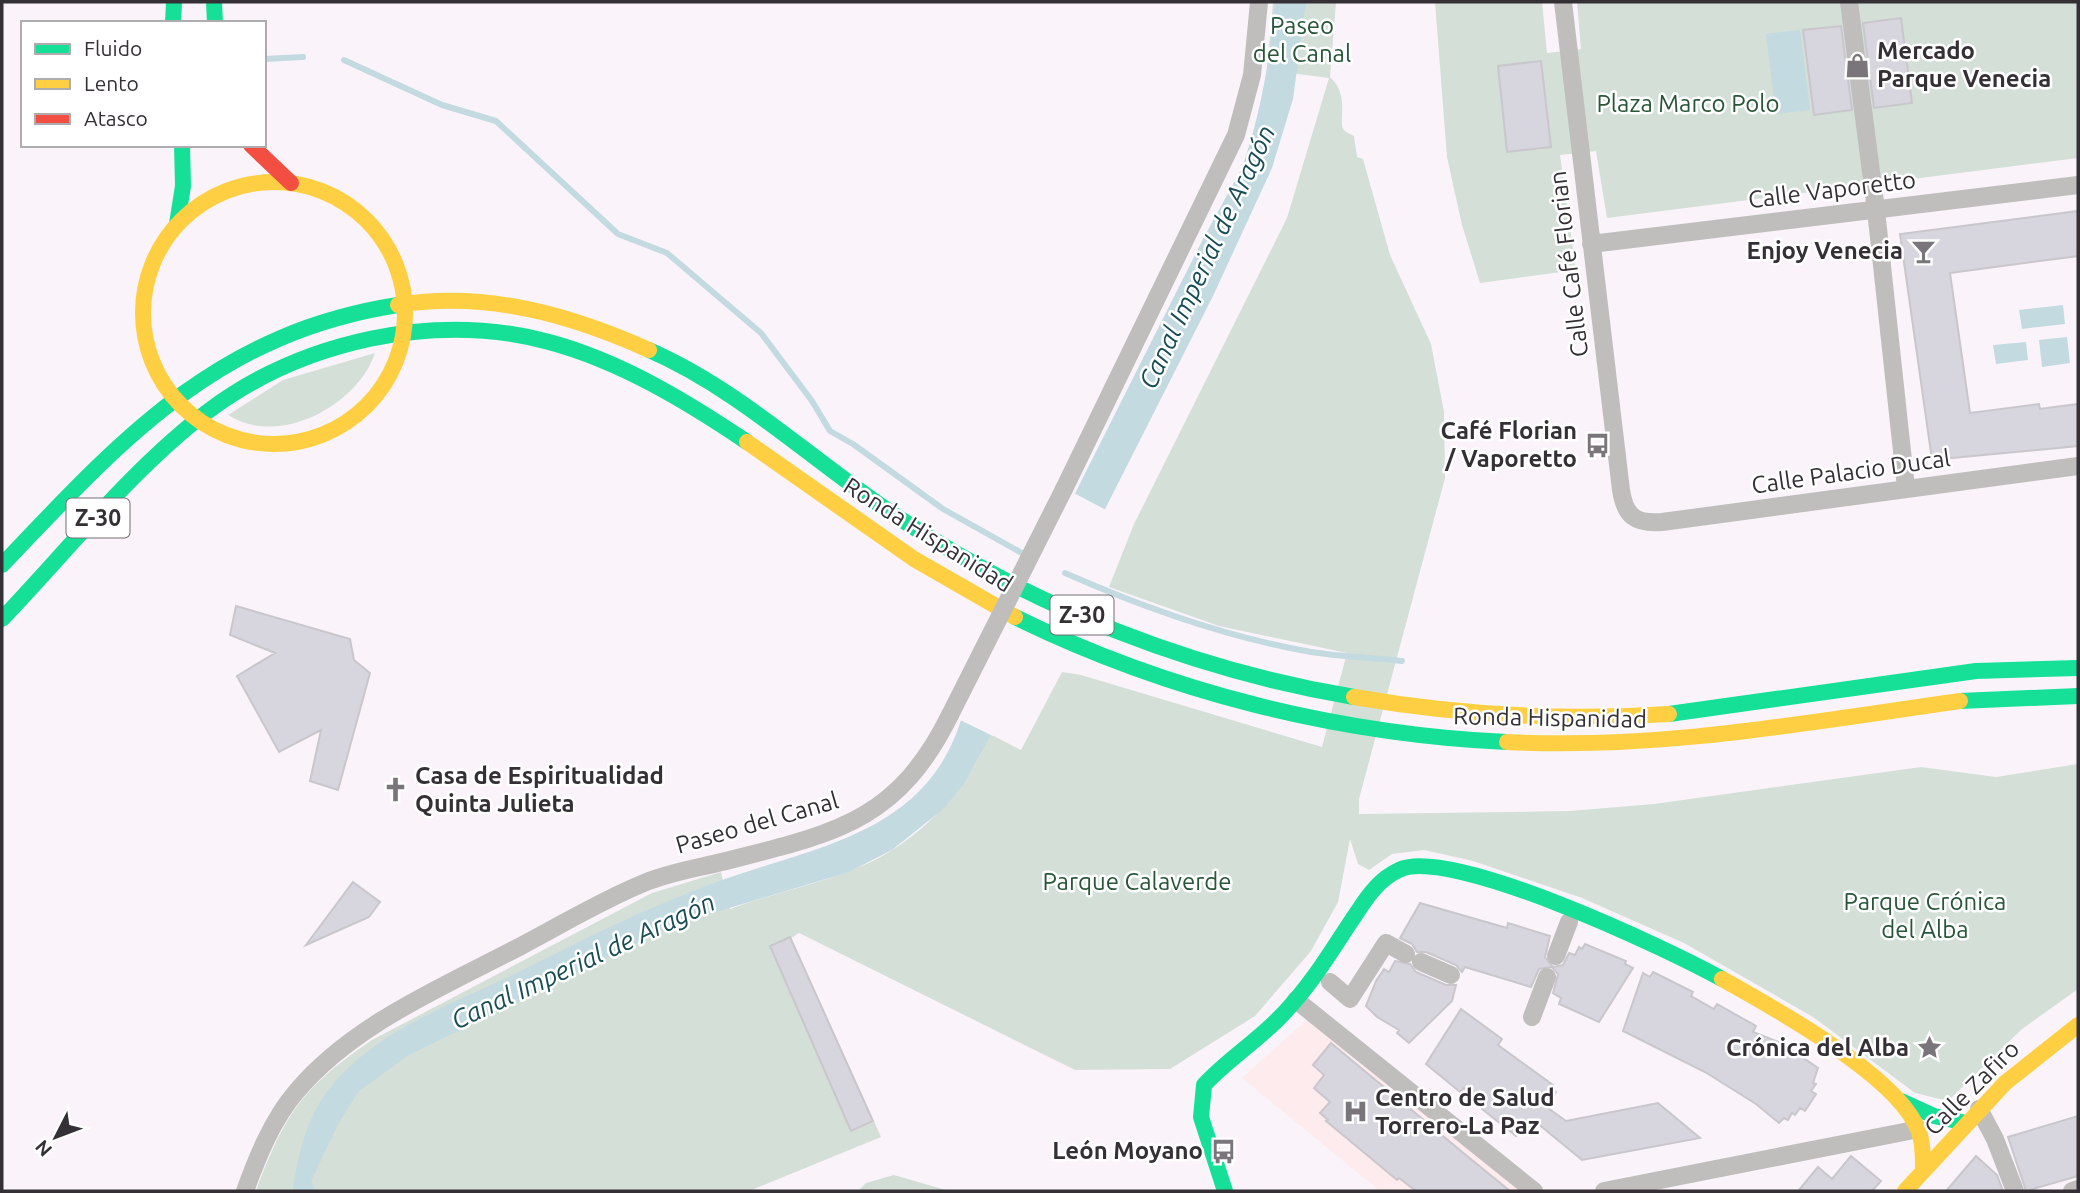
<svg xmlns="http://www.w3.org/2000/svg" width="2080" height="1193" font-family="Ubuntu,sans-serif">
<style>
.medical{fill:#fdebed}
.green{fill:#d3dfd7}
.forest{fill:#d1ddd5}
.water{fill:#c2dae0}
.pier{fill:#faf4fa}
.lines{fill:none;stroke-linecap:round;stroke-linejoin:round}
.stream{stroke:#c2dae0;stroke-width:6}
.building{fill:#d7d5dd;stroke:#c9c6cc;stroke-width:2}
.street{stroke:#bfbebd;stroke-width:18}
.fast{stroke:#16e098;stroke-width:16}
.slow{stroke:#ffcf43;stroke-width:16}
.jam{stroke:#f24e42;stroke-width:16}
.street-bridge{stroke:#bfbebd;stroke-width:18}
.labels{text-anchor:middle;stroke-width:5;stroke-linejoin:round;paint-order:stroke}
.shield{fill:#fff;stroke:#726e72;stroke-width:2}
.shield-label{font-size:23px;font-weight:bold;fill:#353035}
.park-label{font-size:24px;fill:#285639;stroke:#fff}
.poi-label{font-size:24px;font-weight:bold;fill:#353035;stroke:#fff;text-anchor:end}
.street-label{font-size:24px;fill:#353035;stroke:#fff}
.water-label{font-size:26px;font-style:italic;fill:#184d55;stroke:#fff}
</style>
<rect width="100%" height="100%" fill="#faf4fa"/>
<path class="medical" d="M1311 1016 1521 1191H1380L1242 1078Z"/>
<path class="green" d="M1273 2H1336L1330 77C1351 96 1337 122 1344 130 1347 133 1351 134 1354 136L1357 157 1363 159 1390 255 1431 344 1444 412 1445 478 1359 799V814L1570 811 1654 804 1921 767 1996 777 2078 764V989L2022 1029 1948 1101 1915 1093 1813 1017 1684 943 1582 898 1473 861 1424 850 1392 854 1369 870 1358 864 1350 839 1338 902 1311 951 1255 1016 1170 1069 1075 1070 799 933 791 938 881 1137 749 1191H256C285 1113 303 1087 372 1040L652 893 721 872 730 909C769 895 809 886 847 872 912 849 963 797 990 734L1021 750 1062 672 1081 675 1322 747 1347 653 1219 626 1109 587 1134 524 1287 218 1329 78 1267 70Z
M1435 2H1542L1547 53 1581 49 1577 2H2078V158L1607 218 1596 151 1560 155 1576 270 1480 283 1462 225 1447 157Z
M375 353C358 405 279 448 228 415L283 380Z"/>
<path class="forest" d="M894 1175 949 1191H858L866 1183Z"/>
<path class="water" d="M1275 2H1306L1293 99 1272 168 1213 296 985 746 963 785 942 810 892 850 849 872 673 925 407 1056 358 1092 338 1124 311 1181 315 1191H293C297 1159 305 1124 324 1096 369 1032 452 1005 519 972 584 939 648 907 717 882 815 846 925 835 961 720L1204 237 1242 168C1261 113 1270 59 1275 2Z
M1800 30 1810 110 1776 114 1766 34Z
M2063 305 2065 324 2022 329 2019 310Z
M2067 337 2070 363 2042 367 2039 340Z
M2026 342 2028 360 1996 364 1993 345Z"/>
<path class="pier" d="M1072 492 1106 510 993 736 958 719Z"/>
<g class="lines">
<path class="stream" d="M264 59 303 57
M344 60 442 105 496 121 618 234 667 253 761 333 812 401 830 431 853 444 943 509 1029 557
M1065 573C1142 607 1222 636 1306 651 1338 657 1370 657 1402 661"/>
</g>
<path class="building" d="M1901 18 1912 103 1874 108 1863 23Z
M1841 26 1852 110 1814 115 1803 30Z
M1541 61 1551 147 1507 152 1498 66Z
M2078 211V256L1950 273 1970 413 2039 404 2040 409 2078 404V446L1932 460 1900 234Z
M236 606 350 639 354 660 370 673 338 790 310 781 321 730 279 752 237 676 275 653 230 635Z
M353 882 380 902 369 917 306 945Z
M1420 903 1507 928 1508 923 1550 936 1545 957 1553 967 1563 965 1569 953 1575 955 1579 947 1582 949 1585 944 1626 961 1625 964 1633 968 1599 1022 1559 1004 1561 998 1553 993 1558 974 1552 967 1539 969 1531 987 1465 967 1462 972 1456 965 1426 952H1417L1412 944 1400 938Z
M790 937 873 1121 851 1131 770 946Z
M1395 961 1410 964 1416 972 1446 985H1456L1452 1001 1409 1043 1397 1033 1399 1030 1377 1017 1366 1006 1376 981 1384 969 1389 972Z
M1653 972 1693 992 1691 996 1714 1009 1717 1004 1756 1026 1753 1032 1781 1043 1818 1068 1813 1083 1816 1084 1811 1091 1816 1094 1805 1111 1800 1108 1795 1115 1792 1113 1788 1120 1784 1118 1779 1123 1756 1104 1705 1072 1623 1031 1643 973 1650 977Z
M1461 1009 1502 1039 1498 1045 1553 1085 1550 1087 1556 1092 1548 1108 1566 1121 1658 1103 1700 1138 1582 1160 1537 1123 1516 1136 1482 1109 1484 1104 1464 1088 1460 1092 1426 1064Z
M1331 1043 1467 1156 1510 1191H1416L1399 1178 1397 1180 1326 1121 1328 1120 1320 1113 1330 1102 1314 1088 1324 1075 1313 1065Z
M2078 1116V1176L2026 1191 2008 1137Z
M1851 1156 1881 1181 1872 1191H1798L1818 1167 1832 1179Z
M1976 1156 1997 1175 2003 1191H1946Z"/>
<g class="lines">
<path class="street" d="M1563 2 1621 490C1625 516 1635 524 1662 522L2078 466
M1849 2 1876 210 1906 488
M1591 244 2078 185
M1064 489 1236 135 1252 75 1259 2
M1556 956 1569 922
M1421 962 1451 975
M1330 982 1350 999 1386 943 1406 954
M1296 1000 1534 1191
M1532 1017 1547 977
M1979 1109 1995 1139 2015 1191
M245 1191C257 1158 272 1120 296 1092 353 1024 443 987 521 946 561 925 602 900 644 883 670 872 698 868 726 861 835 833 897 822 950 715
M1604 1191 1919 1129
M2072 1191 2078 1189"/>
<path class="fast" d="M214 2 215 23
M173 23 174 2
M177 224 183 186 182 145
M649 350C741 390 816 464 899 518 1035 608 1193 670 1354 697
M2 565C122 439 217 333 398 305
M1015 617C1168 692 1337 734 1507 742
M2 619C67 551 132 469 207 412 301 341 435 311 549 342 620 361 686 401 747 442
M1960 701 2078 696
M1669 714 1976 671 2078 668
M1901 1101 1934 1116 1966 1123
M1225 1191 1201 1117 1204 1085C1228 1059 1259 1040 1283 1014 1314 982 1334 946 1358 911 1369 894 1381 878 1399 870 1449 845 1670 950 1722 979"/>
<path class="slow" d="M143 313a131 131 0 1 1 262 0a131 131 0 1 1-262 0Z
M398 305C486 291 569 314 649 350
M747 442 914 559 1015 617
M1354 697C1458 715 1563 721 1669 714
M1507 742C1661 750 1809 722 1960 701
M1722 979C1774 1008 1888 1071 1915 1123 1923 1137 1923 1154 1923 1170
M1905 1191 2005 1083 2078 1025"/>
<path class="jam" d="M251 145 291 183"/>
<path class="street-bridge" d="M950 715 1064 489"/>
</g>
<defs>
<symbol id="shop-bare" viewBox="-9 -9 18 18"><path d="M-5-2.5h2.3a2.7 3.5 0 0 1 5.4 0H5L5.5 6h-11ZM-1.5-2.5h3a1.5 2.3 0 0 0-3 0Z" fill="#7a757a" stroke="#fff" stroke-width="2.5" paint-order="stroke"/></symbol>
<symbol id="bar-bare" viewBox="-9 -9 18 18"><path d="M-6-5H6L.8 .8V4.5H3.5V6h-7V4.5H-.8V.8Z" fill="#7a757a" stroke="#fff" stroke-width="2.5" paint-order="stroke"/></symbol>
<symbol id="bus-bare" viewBox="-9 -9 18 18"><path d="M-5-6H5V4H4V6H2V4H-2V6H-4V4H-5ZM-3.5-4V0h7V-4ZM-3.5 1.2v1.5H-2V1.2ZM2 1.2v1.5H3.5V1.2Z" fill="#7a757a" stroke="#fff" stroke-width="2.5" paint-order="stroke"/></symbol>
<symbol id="church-bare" viewBox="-9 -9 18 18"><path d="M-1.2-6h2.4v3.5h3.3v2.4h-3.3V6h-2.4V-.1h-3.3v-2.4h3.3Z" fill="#7a757a" stroke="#fff" stroke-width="2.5" paint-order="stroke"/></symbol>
<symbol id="sight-bare" viewBox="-9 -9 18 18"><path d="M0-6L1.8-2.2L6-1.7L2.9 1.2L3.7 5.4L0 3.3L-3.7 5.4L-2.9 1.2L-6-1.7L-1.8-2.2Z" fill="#7a757a" stroke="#fff" stroke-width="2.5" paint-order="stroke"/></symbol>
<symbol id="hospital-bare" viewBox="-9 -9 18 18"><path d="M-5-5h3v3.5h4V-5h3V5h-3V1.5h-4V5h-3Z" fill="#7a757a" stroke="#fff" stroke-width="2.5" paint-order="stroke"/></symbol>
</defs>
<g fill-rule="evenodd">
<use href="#shop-bare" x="1840" y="48" width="35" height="35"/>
<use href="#bar-bare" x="1906" y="234" width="35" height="35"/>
<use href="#bus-bare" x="1580" y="428" width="35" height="35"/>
<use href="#church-bare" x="378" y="772" width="35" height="35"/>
<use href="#sight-bare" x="1912" y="1030" width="35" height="35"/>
<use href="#hospital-bare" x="1338" y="1094" width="35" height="35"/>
<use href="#bus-bare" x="1206" y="1134" width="35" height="35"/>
</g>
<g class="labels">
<g class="shield">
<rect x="66.5" y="498.5" width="63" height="39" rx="5"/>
<rect x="1050.5" y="595.5" width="63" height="39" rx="5"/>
</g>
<g class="shield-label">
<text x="98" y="526">Z-30</text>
<text x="1082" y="623">Z-30</text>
</g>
<g class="park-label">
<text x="1302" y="34">Paseo<tspan x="1302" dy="28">del Canal</tspan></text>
<text x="1688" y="112">Plaza Marco Polo</text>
<text x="1137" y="890">Parque Calaverde</text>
<text x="1925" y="910">Parque Crónica<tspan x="1925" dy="28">del Alba</tspan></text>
</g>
<g class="poi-label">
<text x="1877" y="59" text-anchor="start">Mercado<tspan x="1877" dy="28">Parque Venecia</tspan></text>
<text x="1903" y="259">Enjoy Venecia</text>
<text x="1577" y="439">Café Florian<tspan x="1577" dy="28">/ Vaporetto</tspan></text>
<text x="415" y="784" text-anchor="start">Casa de Espiritualidad<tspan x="415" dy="28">Quinta Julieta</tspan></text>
<text x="1909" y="1056">Crónica del Alba</text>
<text x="1375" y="1106" text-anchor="start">Centro de Salud<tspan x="1375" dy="28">Torrero-La Paz</tspan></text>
<text x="1203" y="1159">León Moyano</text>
</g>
<g class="street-label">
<text transform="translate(1832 190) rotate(-7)" y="8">Calle Vaporetto</text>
<text transform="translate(1569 264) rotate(-97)" y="8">Calle Café Florian</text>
<text transform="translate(1851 472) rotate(-8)" y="8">Calle Palacio Ducal</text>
<text transform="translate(928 535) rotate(32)" y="8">Ronda Hispanidad</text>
<text transform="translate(1550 718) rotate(1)" y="8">Ronda Hispanidad</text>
<text transform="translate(757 823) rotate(-16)" y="8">Paseo del Canal</text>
<text transform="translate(1972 1088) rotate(-45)" y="8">Calle Zafiro</text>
</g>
<g class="water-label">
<text transform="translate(1207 257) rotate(-65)" y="9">Canal Imperial de Aragón</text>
<text transform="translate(583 961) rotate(-25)" y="9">Canal Imperial de Aragón</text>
</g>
</g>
<rect width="2080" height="1193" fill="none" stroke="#353035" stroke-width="7"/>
<rect x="21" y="21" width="245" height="126" fill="#ffffff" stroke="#aeacae" stroke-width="2"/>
<rect x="35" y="44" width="35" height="10" fill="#16e098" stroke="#aeacae" stroke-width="2"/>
<text x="84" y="56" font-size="21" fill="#353035">Fluido</text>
<rect x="35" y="79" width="35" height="10" fill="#ffcf43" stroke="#aeacae" stroke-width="2"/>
<text x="84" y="91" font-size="21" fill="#353035">Lento</text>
<rect x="35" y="114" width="35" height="10" fill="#f24e42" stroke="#aeacae" stroke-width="2"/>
<text x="84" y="126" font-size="21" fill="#353035">Atasco</text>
<g transform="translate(56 1137) rotate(228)" stroke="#ffffff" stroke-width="5" paint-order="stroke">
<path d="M0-5L12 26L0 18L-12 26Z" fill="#353035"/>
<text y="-10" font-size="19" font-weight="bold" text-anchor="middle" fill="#353035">N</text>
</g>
</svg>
